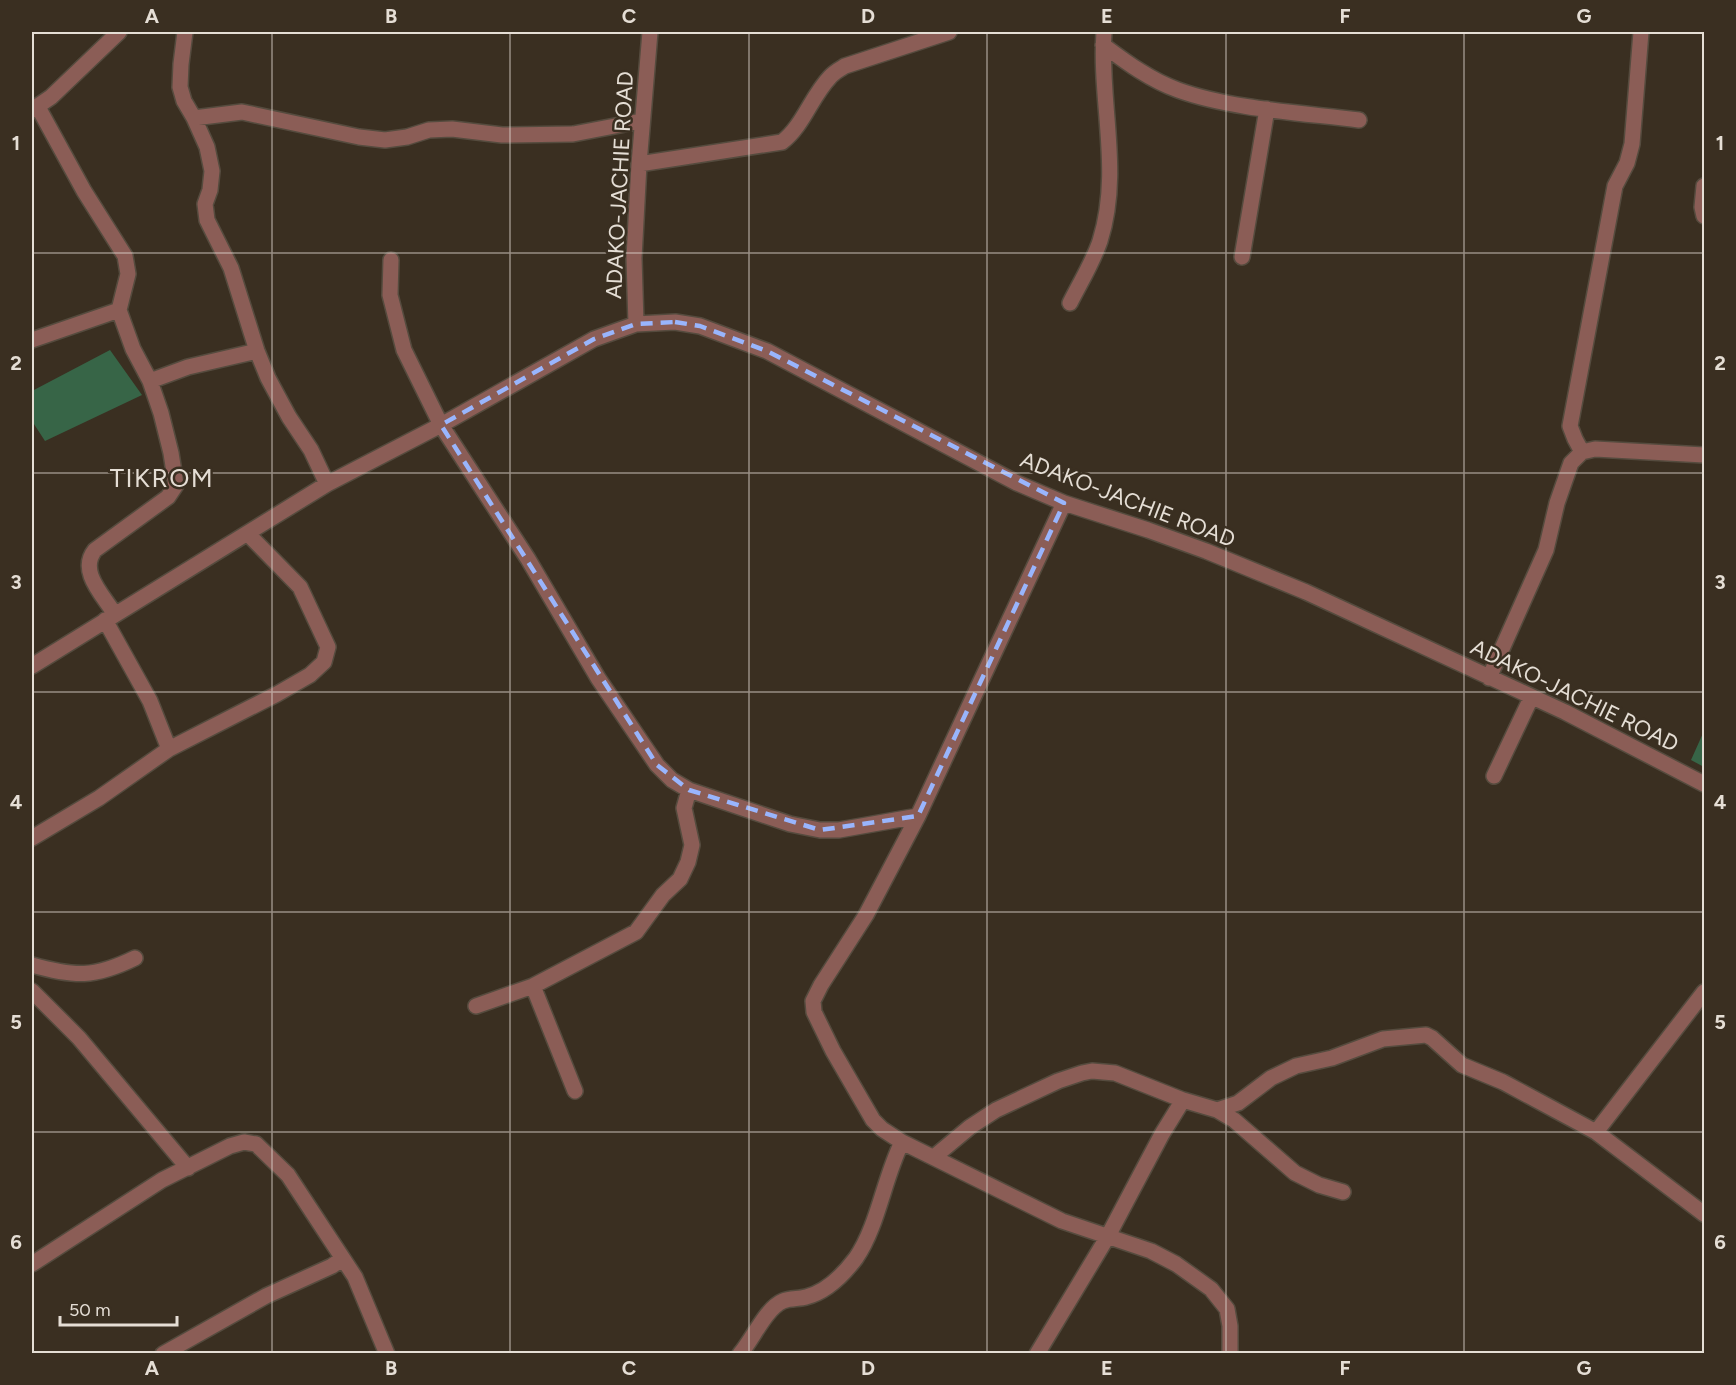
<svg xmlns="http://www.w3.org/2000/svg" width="1736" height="1385" font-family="Figtree,sans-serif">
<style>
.green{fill:#376547}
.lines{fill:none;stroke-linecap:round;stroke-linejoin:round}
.minor-casing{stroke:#554b3e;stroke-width:18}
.minor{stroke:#8b5d56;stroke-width:15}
.marked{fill:none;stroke:#99b5fd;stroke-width:4.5;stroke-dasharray:12 8;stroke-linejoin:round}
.grid{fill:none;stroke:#e5ded5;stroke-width:1.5;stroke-opacity:0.55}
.labels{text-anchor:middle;stroke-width:5;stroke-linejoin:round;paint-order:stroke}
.street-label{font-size:22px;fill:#e5ded5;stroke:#3a2f21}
.quarter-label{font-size:26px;letter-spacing:1.5px;fill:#e5ded5;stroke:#3a2f21}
.neatline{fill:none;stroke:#e5ded5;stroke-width:2}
.grid-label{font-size:20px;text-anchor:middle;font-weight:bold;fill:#e5ded5}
</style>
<rect width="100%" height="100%" fill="#3a2f21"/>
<path class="green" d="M110 350 142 395 45 441 32 421V391Z
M1704 731V767L1691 760Z"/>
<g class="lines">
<defs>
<path id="minor" d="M185 32 181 64 180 87 184 101 194 118 207 147 212 171 210 190 205 204 207 220 231 268 257 351 268 378 289 417 311 450 327 484
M650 32 639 164 634 258 636 324 675 322 700 326 767 351 1017 483 1064 503 1148 530 1206 551 1306 592 1565 712 1704 784
M1103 45C1126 62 1150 80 1178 90 1230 109 1303 113 1359 120
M32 110 51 97 119 32
M194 118 242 112 359 137 385 140 407 137 429 130 452 129 502 135 573 134 641 121
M639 164 782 142C803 126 811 97 830 77 834 72 840 69 845 66L949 32
M1704 186 1702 207 1704 216
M1242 257 1267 109
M391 260 390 295 404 350 441 425 528 559 598 678 657 765 672 780 689 790 790 824 820 830H839L918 816
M1070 303C1080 283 1093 262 1100 241 1122 172 1099 101 1104 32
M32 340 119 310 128 274 125 256 84 191 38 107
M150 381 188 367 257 351
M1582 452 1575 439 1570 426 1615 186 1627 163 1632 144 1641 32
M1064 503 918 816 866 915 821 985 813 1001 814 1012 833 1051 873 1120 882 1129 902 1142 1062 1221 1151 1251 1176 1264 1211 1289 1227 1309 1230 1326V1354
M114 613C103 595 78 571 95 550L168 497 176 485 171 453 161 413 150 381 133 349 119 310
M105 620 150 701 169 749
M32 666 327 484 441 425 594 339 636 324
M1489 678 1546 550 1557 503 1571 463 1582 452 1595 449 1704 455
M1494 776 1531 698
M32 838 99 798 169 749 277 694 310 675 324 662 328 647 300 587 248 534
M32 965C75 977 94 978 135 958
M533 986 575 1091
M32 991 79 1038 188 1168
M476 1006 533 986 636 932 663 895 680 879 688 862 692 845 684 808 689 790
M1217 1110 1238 1103 1271 1078 1296 1066 1332 1058 1383 1039 1426 1035 1432 1038 1462 1065 1503 1082 1596 1132 1704 1214
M1596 1132 1704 992
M934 1157 970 1127 996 1110 1058 1081 1082 1073 1092 1071 1115 1073 1183 1100
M32 1264 162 1180 230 1146 244 1142 256 1144 288 1175 355 1277 387 1354
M163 1354 266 1296 332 1266 342 1259
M740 1354C753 1339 766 1308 783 1301 790 1298 799 1299 806 1297 826 1292 844 1274 856 1258 878 1226 884 1178 902 1142
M1037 1354 1108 1236 1162 1134 1183 1100 1217 1110 1234 1120 1295 1173 1319 1185 1343 1192"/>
</defs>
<use href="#minor" class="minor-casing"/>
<use href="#minor" class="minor"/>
</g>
<path class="marked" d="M675 322 700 326 767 351 1064 503 918 816 820 830 689 790 657 765 441 425 594 339 636 324Z"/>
<path class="grid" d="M272 32V1354M510 32V1354M749 32V1354M987 32V1354M1226 32V1354M1464 32V1354M32 253H1704M32 473H1704M32 692H1704M32 912H1704M32 1132H1704"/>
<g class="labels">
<g class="street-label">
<text transform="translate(619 185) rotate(-87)" y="8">ADAKO-JACHIE ROAD</text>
<text transform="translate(1128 499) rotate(21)" y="8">ADAKO-JACHIE ROAD</text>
<text transform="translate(1575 695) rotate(26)" y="8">ADAKO-JACHIE ROAD</text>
</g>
<g class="quarter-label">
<text x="162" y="487">TIKROM</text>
</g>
</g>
<rect width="1736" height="1385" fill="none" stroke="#3a2f21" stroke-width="66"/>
<path d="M60 1316v9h117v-9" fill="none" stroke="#e5ded5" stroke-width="3"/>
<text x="69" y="1316" font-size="18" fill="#e5ded5" stroke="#3a2f21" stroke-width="4.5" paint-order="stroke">50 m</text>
<rect x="33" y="33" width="1670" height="1319" class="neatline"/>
<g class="grid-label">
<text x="152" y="23">A</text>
<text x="391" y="23">B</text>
<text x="629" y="23">C</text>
<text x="868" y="23">D</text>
<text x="1107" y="23">E</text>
<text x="1345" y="23">F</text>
<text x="1584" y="23">G</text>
<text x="16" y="150">1</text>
<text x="1720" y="150">1</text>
<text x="16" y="370">2</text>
<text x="1720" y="370">2</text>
<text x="16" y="589">3</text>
<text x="1720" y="589">3</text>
<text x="16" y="809">4</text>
<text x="1720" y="809">4</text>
<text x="16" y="1029">5</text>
<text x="1720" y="1029">5</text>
<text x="16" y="1249">6</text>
<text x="1720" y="1249">6</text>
<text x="152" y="1375">A</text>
<text x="391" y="1375">B</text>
<text x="629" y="1375">C</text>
<text x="868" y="1375">D</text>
<text x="1107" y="1375">E</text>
<text x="1345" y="1375">F</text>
<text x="1584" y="1375">G</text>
</g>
</svg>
